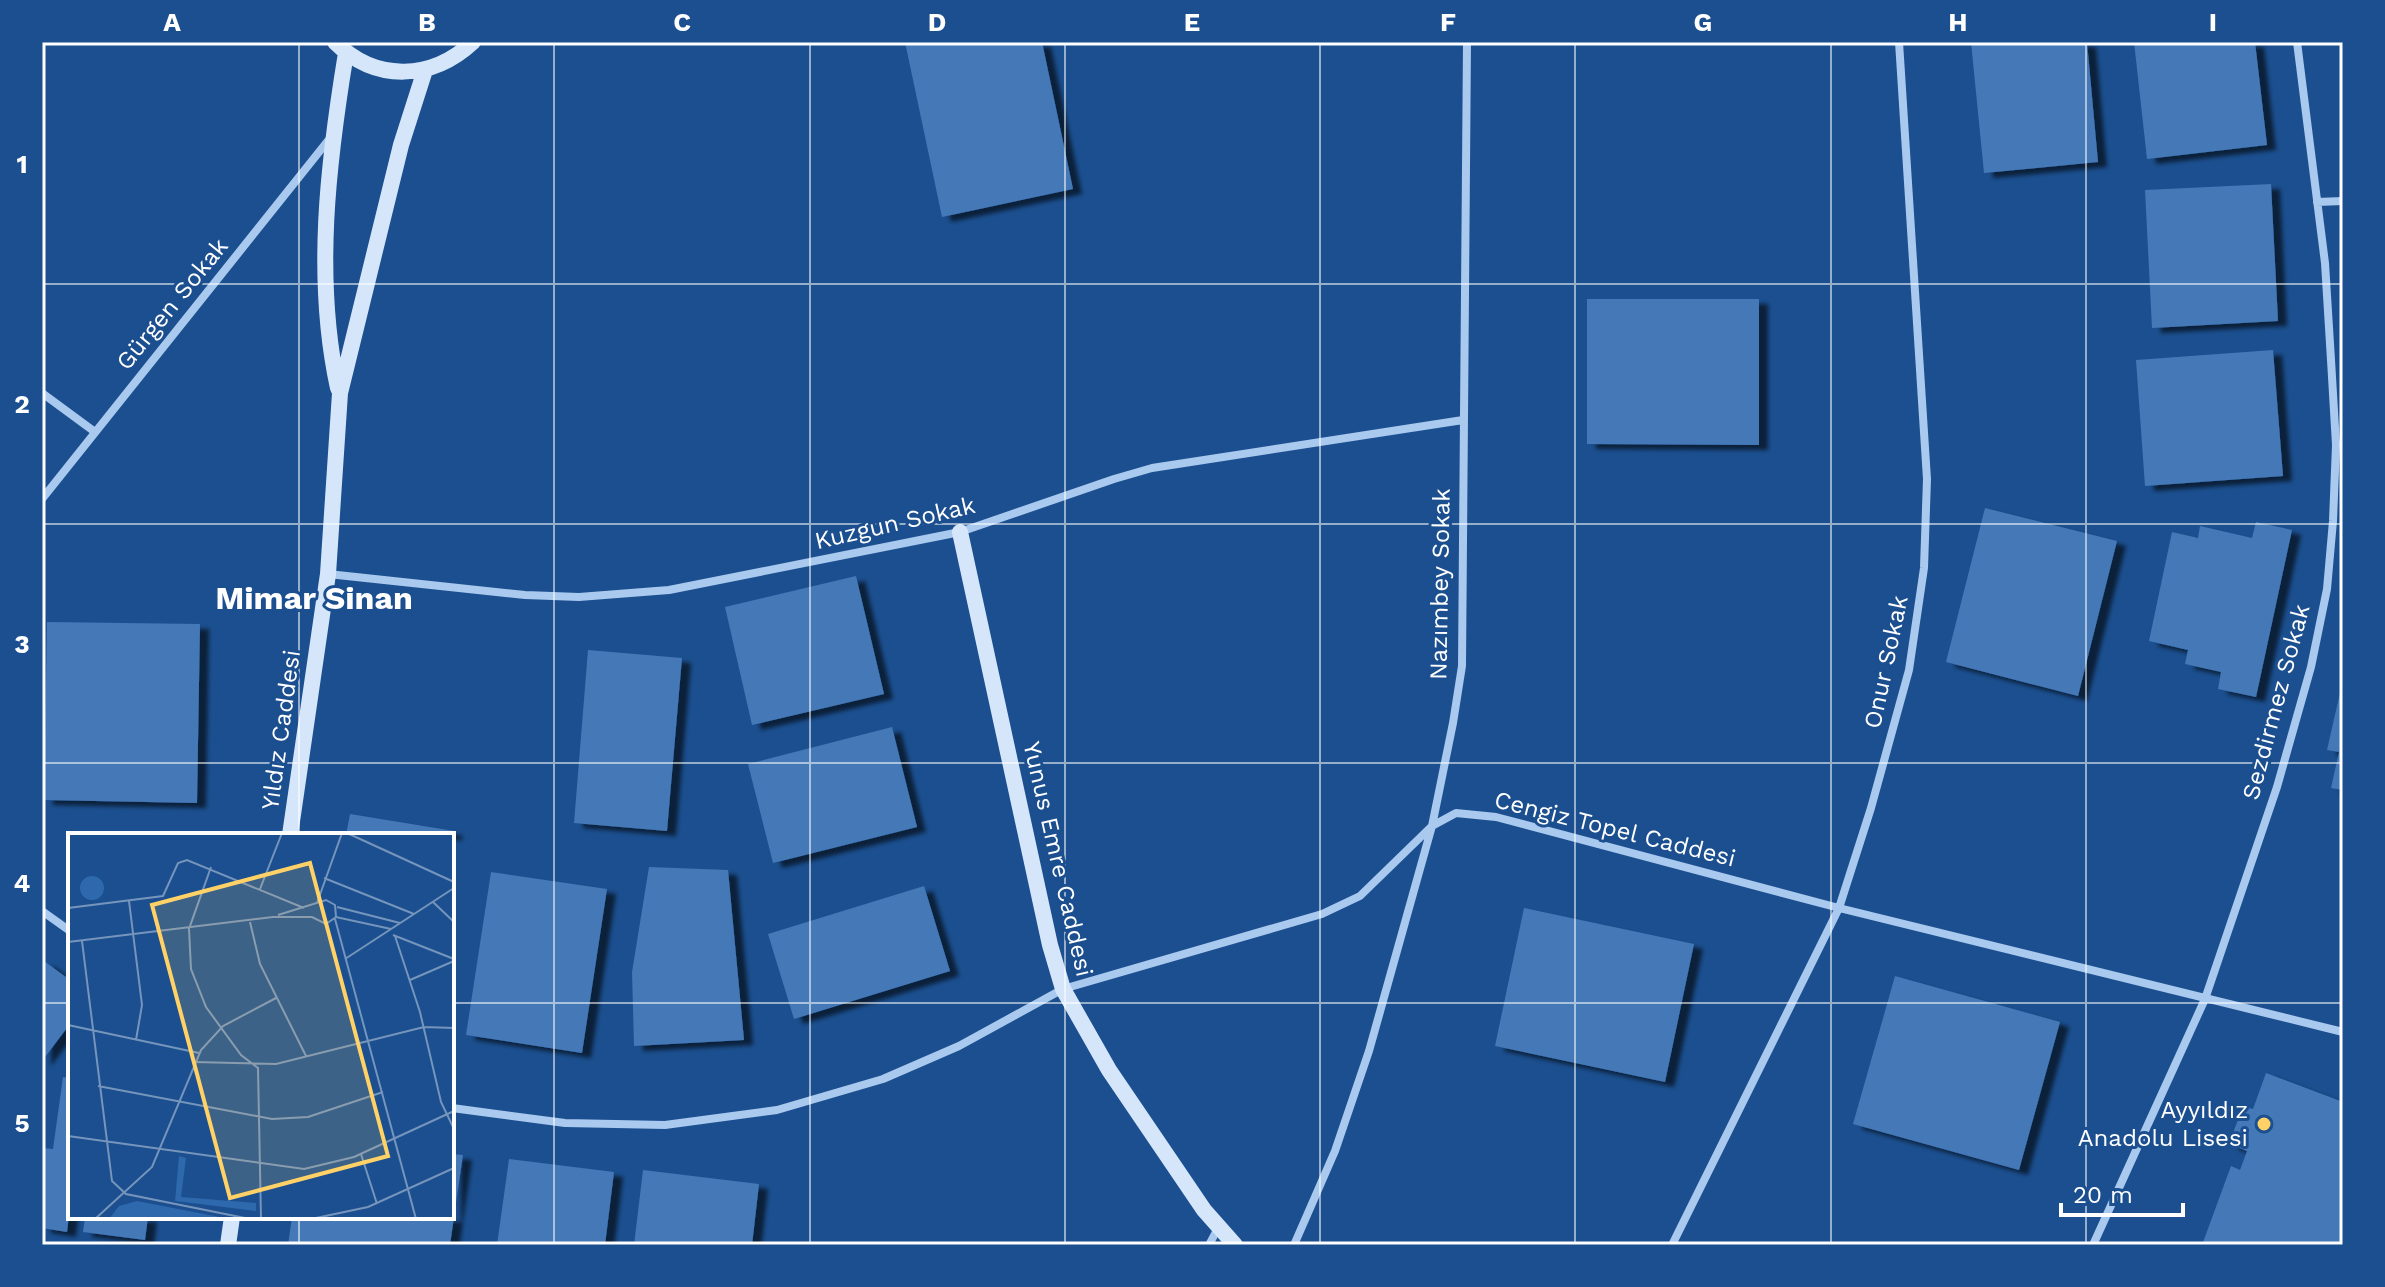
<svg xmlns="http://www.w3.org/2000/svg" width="2385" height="1287" font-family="'Work Sans',sans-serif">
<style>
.building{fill:#4478b7;filter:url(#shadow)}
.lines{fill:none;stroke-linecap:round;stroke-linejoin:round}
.street{stroke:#a9c9ee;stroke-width:8}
.secondary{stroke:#d6e6fa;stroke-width:16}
.grid{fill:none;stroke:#fff;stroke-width:2;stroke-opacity:0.55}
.poi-dot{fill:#ffd166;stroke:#1b4f8f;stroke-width:3}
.labels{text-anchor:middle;stroke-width:6;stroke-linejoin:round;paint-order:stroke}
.street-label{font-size:24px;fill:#fff;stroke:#1b4f8f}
.poi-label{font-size:24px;fill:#fff;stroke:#1b4f8f;text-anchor:end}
.district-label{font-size:32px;font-weight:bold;fill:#fff;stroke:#1b4f8f}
.inset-road{fill:none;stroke:#7695bc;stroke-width:2}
.view{fill:#ffd166;fill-opacity:0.15;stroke:#ffd166;stroke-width:4}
.inset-edge{fill:none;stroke:#fff;stroke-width:4}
.neatline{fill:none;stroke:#fff;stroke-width:3}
.grid-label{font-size:26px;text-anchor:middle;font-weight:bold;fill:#fff}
</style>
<defs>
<filter id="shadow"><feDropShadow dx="9" dy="5" stdDeviation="2" flood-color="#0009"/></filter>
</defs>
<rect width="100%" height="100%" fill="#1b4f8f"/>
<path class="building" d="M905 42H1042L1073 189 942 217Z
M1971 42H2087L2098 162 1984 173Z
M2134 42H2255L2267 145 2147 159Z
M2271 184 2278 321 2152 328 2145 190Z
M1587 299H1759V445L1587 444Z
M2273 350 2283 476 2145 486 2136 360Z
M1985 508 2117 541 2078 696 1946 662Z
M2256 522 2292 530 2256 697 2218 689 2221 672 2185 664 2188 650 2149 641 2172 532 2198 538 2200 526 2252 538Z
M856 576 884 694 752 725 725 607Z
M47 622 200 624 197 803 44 800Z
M588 650 682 658 667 831 574 823Z
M2342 684H2343V790L2331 788 2339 752 2327 750Z
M892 727 917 827 773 863 748 764Z
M350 814 454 831 453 835H346Z
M649 867 728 870 744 1040 634 1046 632 972Z
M491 872 607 889 582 1053 466 1035Z
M924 886 950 971 794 1019 768 934Z
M1524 908 1694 944 1665 1082 1495 1046Z
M44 961 70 980V1024L42 1061Z
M1895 976 2060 1022 2019 1170 1853 1124Z
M2266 1073 2343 1102V1245H2202L2231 1166 2240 1170 2247 1151 2229 1144 2243 1106 2253 1109Z
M63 1077 70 1078V1207L67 1232 42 1228V1148L53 1149Z
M452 1154 463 1155 454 1216H452Z
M509 1159 614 1172 605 1245H497Z
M643 1170 759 1184 752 1245H634Z
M85 1217H148L145 1240 83 1232Z
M292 1217H454L450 1245H288Z"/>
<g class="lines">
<path class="street" d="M2317 202 2343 201
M42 393 95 432
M42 499 331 137
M328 574 525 595 579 597 669 590 960 532 1114 479 1152 468 1463 420
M42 911 70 931
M452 1108 565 1123 665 1125 777 1110 883 1079 959 1046 1063 989 1322 914 1360 896 1432 826 1456 813 1496 817 1839 908 2343 1032
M1209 1245 1218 1228
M1294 1245 1335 1151 1369 1051 1432 826 1453 723 1462 666 1467 42
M1672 1245 1839 908 1871 808 1909 670 1924 568 1927 479 1899 42
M2093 1245 2205 999 2277 787 2311 667 2327 589 2333 521 2336 445 2331 360 2325 263 2297 42"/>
<path class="secondary" d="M335 42C376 83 432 80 473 42
M338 388C314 278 328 162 346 53
M960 532 1050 945 1063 989 1109 1070 1204 1210 1235 1245
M290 835 328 574 340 393 401 145 425 70
M228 1245 232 1217"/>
</g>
<path class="grid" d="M299 42V835M554 42V1245M810 42V1245M1065 42V1245M1320 42V1245M1575 42V1245M1831 42V1245M2086 42V1245M42 284H2343M42 524H2343M42 763H2343M42 1003H70M452 1003H2343M299 1217V1245"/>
<circle class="poi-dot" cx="2264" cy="1124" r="8"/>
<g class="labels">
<g class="street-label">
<text transform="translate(172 304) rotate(-51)" y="8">Gürgen Sokak</text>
<text transform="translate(895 523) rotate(-13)" y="8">Kuzgun Sokak</text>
<text transform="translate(1440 584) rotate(-89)" y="8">Nazımbey Sokak</text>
<text transform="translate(1886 662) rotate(-78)" y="8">Onur Sokak</text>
<text transform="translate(2276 702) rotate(-75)" y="8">Sezdirmez Sokak</text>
<text transform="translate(281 730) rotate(-82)" y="8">Yıldız Caddesi</text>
<text transform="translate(1615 829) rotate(14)" y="8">Cengiz Topel Caddesi</text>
<text transform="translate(1058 859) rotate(77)" y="8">Yunus Emre Caddesi</text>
</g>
<g class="poi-label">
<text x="2248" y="1118">Ayyıldız<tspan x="2248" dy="28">Anadolu Lisesi</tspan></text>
</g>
<g class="district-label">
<text x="314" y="609">Mimar Sinan</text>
</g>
</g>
<g transform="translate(68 833)">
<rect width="386" height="386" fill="#1b4f8f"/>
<path d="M12 55a12 12 0 1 1 24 0a12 12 0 1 1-24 0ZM111 323 118 325 113 364 188 370V378L107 368ZM69 368 162 386H41L51 373Z" fill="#2e69ad"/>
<path class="inset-road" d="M279 0 386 49M143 34 121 96 123 136 138 174 173 222 190 235 193 386M256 45 346 81M192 56 214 0M61 68 74 172 68 207M365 69 386 89M249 70 274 0M269 74 332 90M0 75 95 63 110 30 119 27 236 75M210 82 258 67 267 72 268 84M267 86 348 386M182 89 192 131 238 223M325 102 386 126M327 103 352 179 373 269 386 296M14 108 44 348 58 361 182 386M0 109 205 84H244L258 91 268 84 323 96M277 126 386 55M342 147 386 128M0 192 131 220M126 229 208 231 356 194 386 195M30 253 204 286 240 284 315 259M0 303 236 336 286 324 386 278M293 321 309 371M27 386 84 334 133 217 155 193 208 165M243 386 300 374 386 335"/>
<path class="view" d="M242 30 320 323 162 365 84 72Z"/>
<rect width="386" height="386" class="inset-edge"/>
</g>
<rect width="2385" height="1287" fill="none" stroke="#1b4f8f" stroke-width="88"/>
<path d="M2061 1203v12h122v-12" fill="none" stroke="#ffffff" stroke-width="4"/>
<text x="2073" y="1203" font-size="24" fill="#ffffff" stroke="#1b4f8f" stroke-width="6" paint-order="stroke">20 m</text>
<rect x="44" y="44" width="2297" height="1199" class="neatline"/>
<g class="grid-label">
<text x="172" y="31">A</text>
<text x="427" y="31">B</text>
<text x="682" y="31">C</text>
<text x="937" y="31">D</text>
<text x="1192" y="31">E</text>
<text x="1448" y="31">F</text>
<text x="1703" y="31">G</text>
<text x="1958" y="31">H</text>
<text x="2213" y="31">I</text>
<text x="22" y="173">1</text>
<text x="22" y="413">2</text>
<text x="22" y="653">3</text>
<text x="22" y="892">4</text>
<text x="22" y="1132">5</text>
</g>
</svg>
